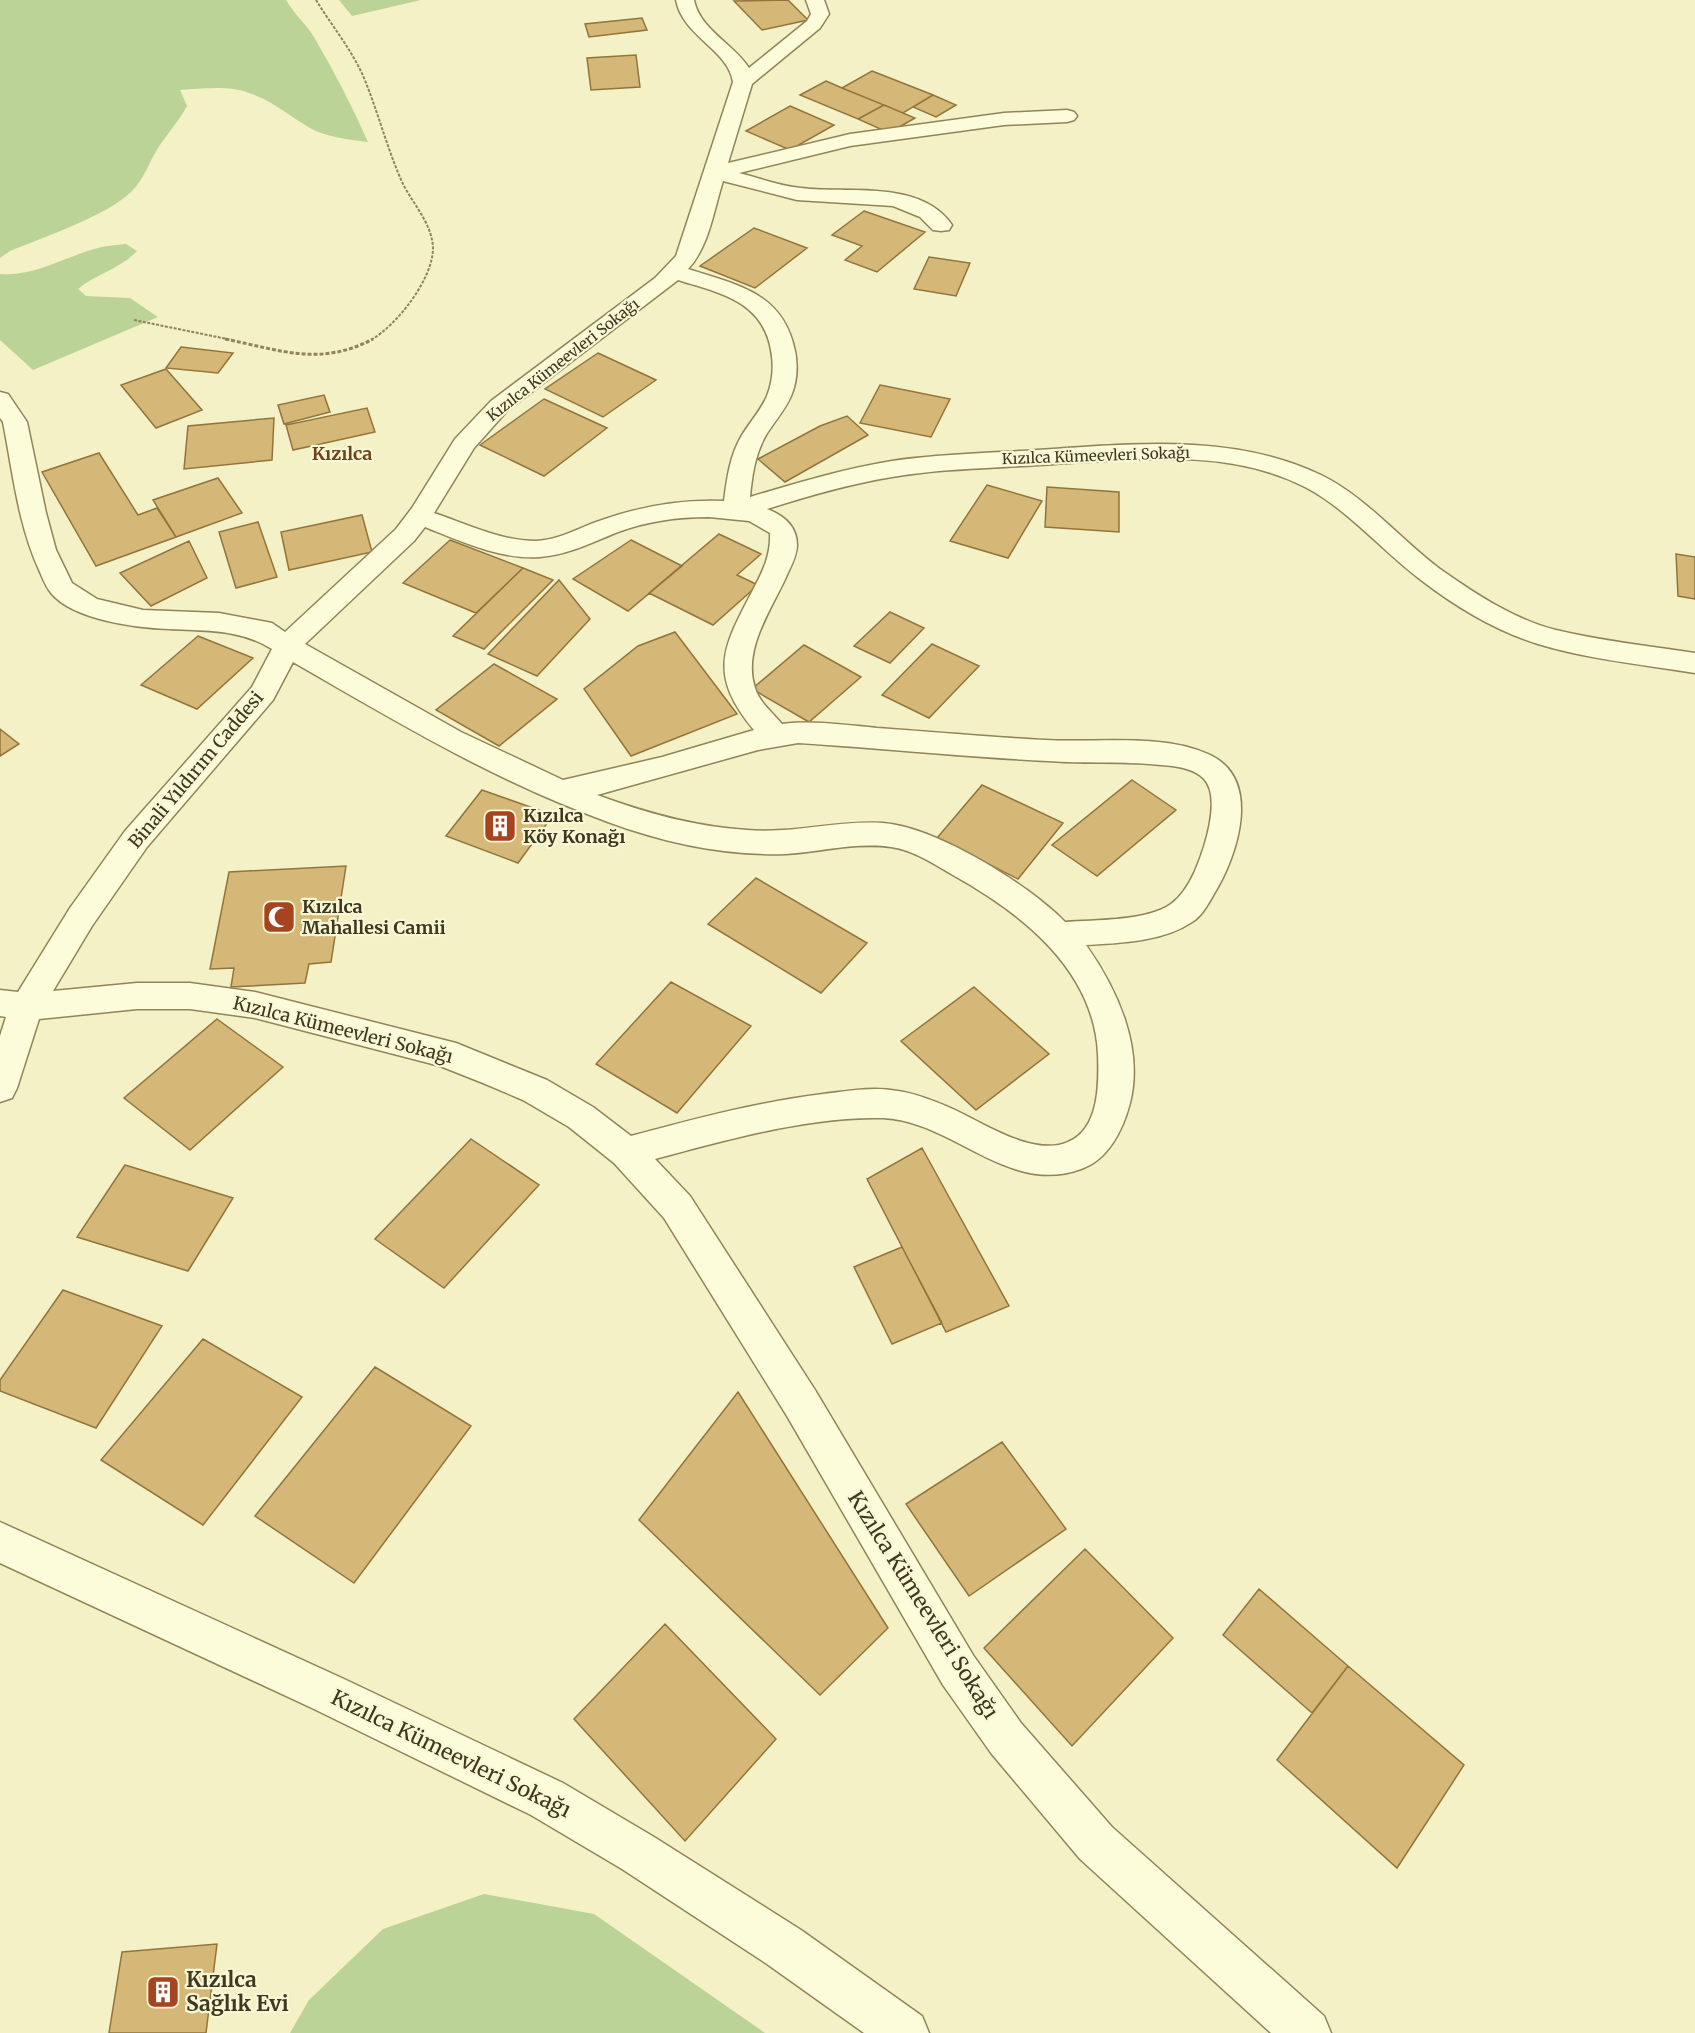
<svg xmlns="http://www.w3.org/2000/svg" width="1695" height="2033" font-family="Merriweather,serif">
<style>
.green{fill:#bcd397}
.building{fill:#d5b777;stroke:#92753c;stroke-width:1.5}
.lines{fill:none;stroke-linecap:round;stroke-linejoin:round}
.minor-casing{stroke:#908559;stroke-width:3}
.path-far1{stroke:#908559;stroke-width:2;stroke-dasharray:3 1.5;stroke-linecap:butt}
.path{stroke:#908559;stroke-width:3;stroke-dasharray:4 2;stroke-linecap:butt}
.minor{fill:#fcfbda;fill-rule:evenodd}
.labels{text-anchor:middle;stroke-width:4.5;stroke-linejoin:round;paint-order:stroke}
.far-street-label{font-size:15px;fill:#3f371e;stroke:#f9f8d6}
.far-quarter-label{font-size:18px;font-weight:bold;fill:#704219;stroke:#f9f8d6}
.street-label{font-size:18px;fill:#3f371e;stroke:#f9f8d6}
.poi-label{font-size:18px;font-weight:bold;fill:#3f371e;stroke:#f9f8d6;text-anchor:start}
.near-street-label{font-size:21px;fill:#3f371e;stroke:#f9f8d6}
.near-poi-label{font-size:21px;font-weight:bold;fill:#3f371e;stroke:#f9f8d6;text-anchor:start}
</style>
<rect width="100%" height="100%" fill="#f3f1c5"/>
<path class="green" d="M0 0H286C294 14 306 24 314 37 334 71 352 106 368 142 352 140 334 138 318 132 294 121 275 101 249 93 228 85 202 89 180 90L187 106C179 121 167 134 158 148 149 162 144 180 131 192 106 216 44 237 10 251L0 258Z
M339 0H421L352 16Z
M126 244 137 251C120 269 96 274 78 289L86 296 130 298 158 317 33 370 0 340V274C32 277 63 258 94 249 104 246 116 245 126 244Z
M484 1894 594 1914 765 2033H290L309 2000 383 1929Z"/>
<path class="building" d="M788 0 808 20 762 30 734 1Z
M642 18 647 30 589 37 585 24Z
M636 55 640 87 591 90 587 58Z
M872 71 933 95 903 113 842 88Z
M826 81 842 88 884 105 858 119 800 95Z
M933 95 956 105 936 117 913 107Z
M884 105 915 118 889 133 858 119Z
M790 106 834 125 790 150 746 131Z
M864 211 925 232 877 272 845 260 862 246 832 235Z
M754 228 807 248 755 288 700 266Z
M929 257 970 263 956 296 914 289Z
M181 347 233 353 218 373 166 368Z
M598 353 656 380 603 417 545 389Z
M166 369 202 410 156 428 121 385Z
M880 385 950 399 931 437 860 423Z
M324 395 330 412 284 424 278 405Z
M544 399 607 428 544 476 480 445Z
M367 408 375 432 293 450 286 425Z
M847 416 868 435 785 482 758 459 820 426Z
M274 418 272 460 184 469 188 426Z
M99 453 138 515 157 508 176 537 96 566 42 472Z
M218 478 242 513 176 537 153 500Z
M987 485 1042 501 1008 558 950 541Z
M1047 487 1119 492V532L1045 527Z
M362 515 372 552 289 570 281 532Z
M258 522 277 577 236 588 219 532Z
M719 534 761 554 737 575 758 585 713 625 649 593Z
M450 540 523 568 476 613 403 583Z
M631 540 682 566 628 611 573 579Z
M189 541 207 578 151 606 120 573Z
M1676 554 1695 557V599L1678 596Z
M523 568 553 580 484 649 453 636Z
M559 580 590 619 537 676 488 654Z
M890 612 924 628 890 663 854 646Z
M675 632 737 714 631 756 584 689 638 646Z
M198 636 253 658 197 709 141 685Z
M932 644 979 666 929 718 882 695Z
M804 645 861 677 809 722 752 689Z
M494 664 557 699 499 746 436 710Z
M0 729 19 744 0 756Z
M1132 780 1176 810 1097 876 1052 845Z
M982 785 1063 823 1018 879 937 838Z
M482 790 553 815 518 863 446 836Z
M346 866 331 962 309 964 305 983 231 987 234 968 210 969 229 872Z
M756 878 867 943 821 993 708 924Z
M671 982 751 1026 677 1113 596 1064Z
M974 987 1049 1054 976 1110 901 1041Z
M217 1019 283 1067 190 1150 124 1098Z
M471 1139 539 1185 444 1288 375 1239Z
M922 1148 1009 1306 946 1332 867 1179Z
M125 1165 233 1198 188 1271 77 1237Z
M902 1247 942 1323 892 1344 854 1267Z
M63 1290 162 1326 96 1428 0 1391V1380Z
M203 1339 302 1397 203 1525 101 1460Z
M375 1367 471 1426 354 1583 255 1516Z
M738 1392 888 1628 820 1695 639 1520Z
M1002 1442 1066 1529 969 1596 906 1504Z
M1085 1549 1173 1638 1072 1746 984 1648Z
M1259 1589 1348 1666 1312 1713 1223 1635Z
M665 1624 776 1739 685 1841 574 1719Z
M1348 1666 1464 1765 1397 1868 1277 1760Z
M217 1944 206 2033H109L122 1952Z"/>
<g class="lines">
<defs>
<path id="minor" d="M676 0H694C700 30 733 43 749 68L807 21 811 14 806 0H824L829 14 820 28 752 84 728 163 850 134 1004 113 1067 110 1074 112 1077 116 1074 120 1067 122 1004 125 850 146 739 173C759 178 780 186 801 188 849 194 920 179 952 225L949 230 941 231 933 230 920 217 893 206 797 200 723 181C714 209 709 247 688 269 737 285 783 292 795 351 798 366 797 382 791 396 785 410 774 422 766 435 755 454 752 476 750 497 797 483 843 469 892 461 945 453 999 453 1053 449 1143 443 1237 435 1321 475 1366 497 1400 539 1440 569 1474 593 1515 620 1556 630 1601 641 1649 646 1695 653V673C1645 665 1587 659 1538 644 1496 631 1456 607 1421 580 1382 551 1349 510 1305 487 1229 448 1138 459 1055 464 1001 468 946 468 892 477 849 484 808 496 767 509 783 515 797 526 797 545 797 555 791 566 787 575 772 609 742 649 755 688 759 702 773 713 782 724 813 720 846 725 877 728 933 732 989 737 1045 740 1095 743 1162 733 1208 754 1263 778 1238 855 1214 894 1208 904 1202 916 1192 922 1162 942 1120 943 1086 945 1117 989 1144 1047 1130 1103 1123 1130 1108 1160 1081 1169 1008 1196 953 1121 883 1118 809 1116 727 1140 655 1159L690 1196 815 1390 973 1655 1021 1723 1112 1827 1324 2016 1331 2033H1271L1080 1859 991 1753 943 1685 787 1416 664 1218 614 1163 569 1127 523 1100 483 1083 440 1066 255 1018 190 1009H137L39 1019 17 1088 12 1098 0 1102V1036L6 1017 0 1016V990L18 992 70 908 125 831 252 687 272 649C240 629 207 631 170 629 137 628 73 620 51 593 46 587 43 579 40 572 18 525 13 473 3 422L0 418V392L8 394 27 422 46 513 56 550 72 583 97 599 143 610 219 613 272 623 285 632 396 529 412 508 455 439 491 401 655 278 676 256 733 82C728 49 683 37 676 0ZM678 280C719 293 762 300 771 350 774 365 773 381 767 396 761 410 750 422 742 435 730 455 727 478 724 501 682 499 642 506 602 520 580 527 560 540 536 541 501 541 467 524 434 513L474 448 507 411ZM709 517 749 521 770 533C771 553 764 569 755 586 724 646 706 672 754 730L662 757 563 780 461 732 305 644 414 541 425 527C460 541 501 560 540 557 568 555 593 542 618 532 648 521 677 517 709 517ZM293 662C395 721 497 782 608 822 665 843 725 856 786 854 821 852 856 842 891 847 913 850 934 864 953 875 1021 913 1094 969 1098 1054 1099 1082 1100 1129 1068 1142 1034 1157 985 1124 955 1110 937 1102 918 1094 898 1091 873 1086 847 1091 823 1094 758 1102 694 1119 631 1136L593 1107 547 1080 456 1043 255 992 190 983H137L53 991 92 926 147 847 273 700ZM798 743C881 748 964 757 1048 761 1086 764 1124 761 1161 765 1175 766 1194 768 1204 779 1222 798 1204 850 1195 871 1190 882 1182 896 1171 904 1148 921 1094 920 1065 922 1028 884 936 827 883 823 838 820 793 834 747 830 695 827 646 813 597 795L758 750Z
M0 1522 344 1679 563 1783 654 1837 801 1930 922 2016 929 2033H864L767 1964 622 1869 531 1815 314 1709 0 1563Z"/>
</defs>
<use href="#minor" class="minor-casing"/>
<path class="path-far1" d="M316 0C332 26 352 50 364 78 378 112 387 148 402 182 412 203 432 223 433 248 433 279 397 325 371 340
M134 320 232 340"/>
<path class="path" d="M225 339C280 350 320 367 373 339"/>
<use href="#minor" class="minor"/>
</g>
<defs>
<symbol id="building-square" viewBox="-11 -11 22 22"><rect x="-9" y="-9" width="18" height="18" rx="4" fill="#a64422" stroke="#f9f8d6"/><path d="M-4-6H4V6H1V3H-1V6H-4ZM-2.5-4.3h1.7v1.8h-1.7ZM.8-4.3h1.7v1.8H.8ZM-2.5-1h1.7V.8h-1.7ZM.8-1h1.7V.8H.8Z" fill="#fff"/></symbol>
<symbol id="mosque-square" viewBox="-11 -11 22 22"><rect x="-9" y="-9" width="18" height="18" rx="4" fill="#a64422" stroke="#f9f8d6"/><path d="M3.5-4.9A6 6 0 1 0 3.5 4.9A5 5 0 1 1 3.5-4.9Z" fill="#fff"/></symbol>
</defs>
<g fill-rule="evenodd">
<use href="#building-square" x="481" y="807" width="38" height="38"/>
<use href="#mosque-square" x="260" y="898" width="38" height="38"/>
<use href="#building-square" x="144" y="1973" width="38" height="38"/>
</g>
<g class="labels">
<g class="far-street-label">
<text transform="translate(563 360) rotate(-38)" y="5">Kızılca Kümeevleri Sokağı</text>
<text transform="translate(1096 456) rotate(-2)" y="5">Kızılca Kümeevleri Sokağı</text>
</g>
<g class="far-quarter-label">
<text x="342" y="460">Kızılca</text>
</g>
<g class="street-label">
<text transform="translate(196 770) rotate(-50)" y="6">Binali Yıldırım Caddesi</text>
<text transform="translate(343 1030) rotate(14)" y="6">Kızılca Kümeevleri Sokağı</text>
</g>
<g class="poi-label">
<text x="523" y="822">Kızılca<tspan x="523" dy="21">Köy Konağı</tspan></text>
<text x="302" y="913">Kızılca<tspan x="302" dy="21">Mahallesi Camii</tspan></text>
</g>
<g class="near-street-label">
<text transform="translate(923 1605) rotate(58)" y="7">Kızılca Kümeevleri Sokağı</text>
<text transform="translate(451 1754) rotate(26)" y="7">Kızılca Kümeevleri Sokağı</text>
</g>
<g class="near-poi-label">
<text x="186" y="1987">Kızılca<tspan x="186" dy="24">Sağlık Evi</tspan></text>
</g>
</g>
</svg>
